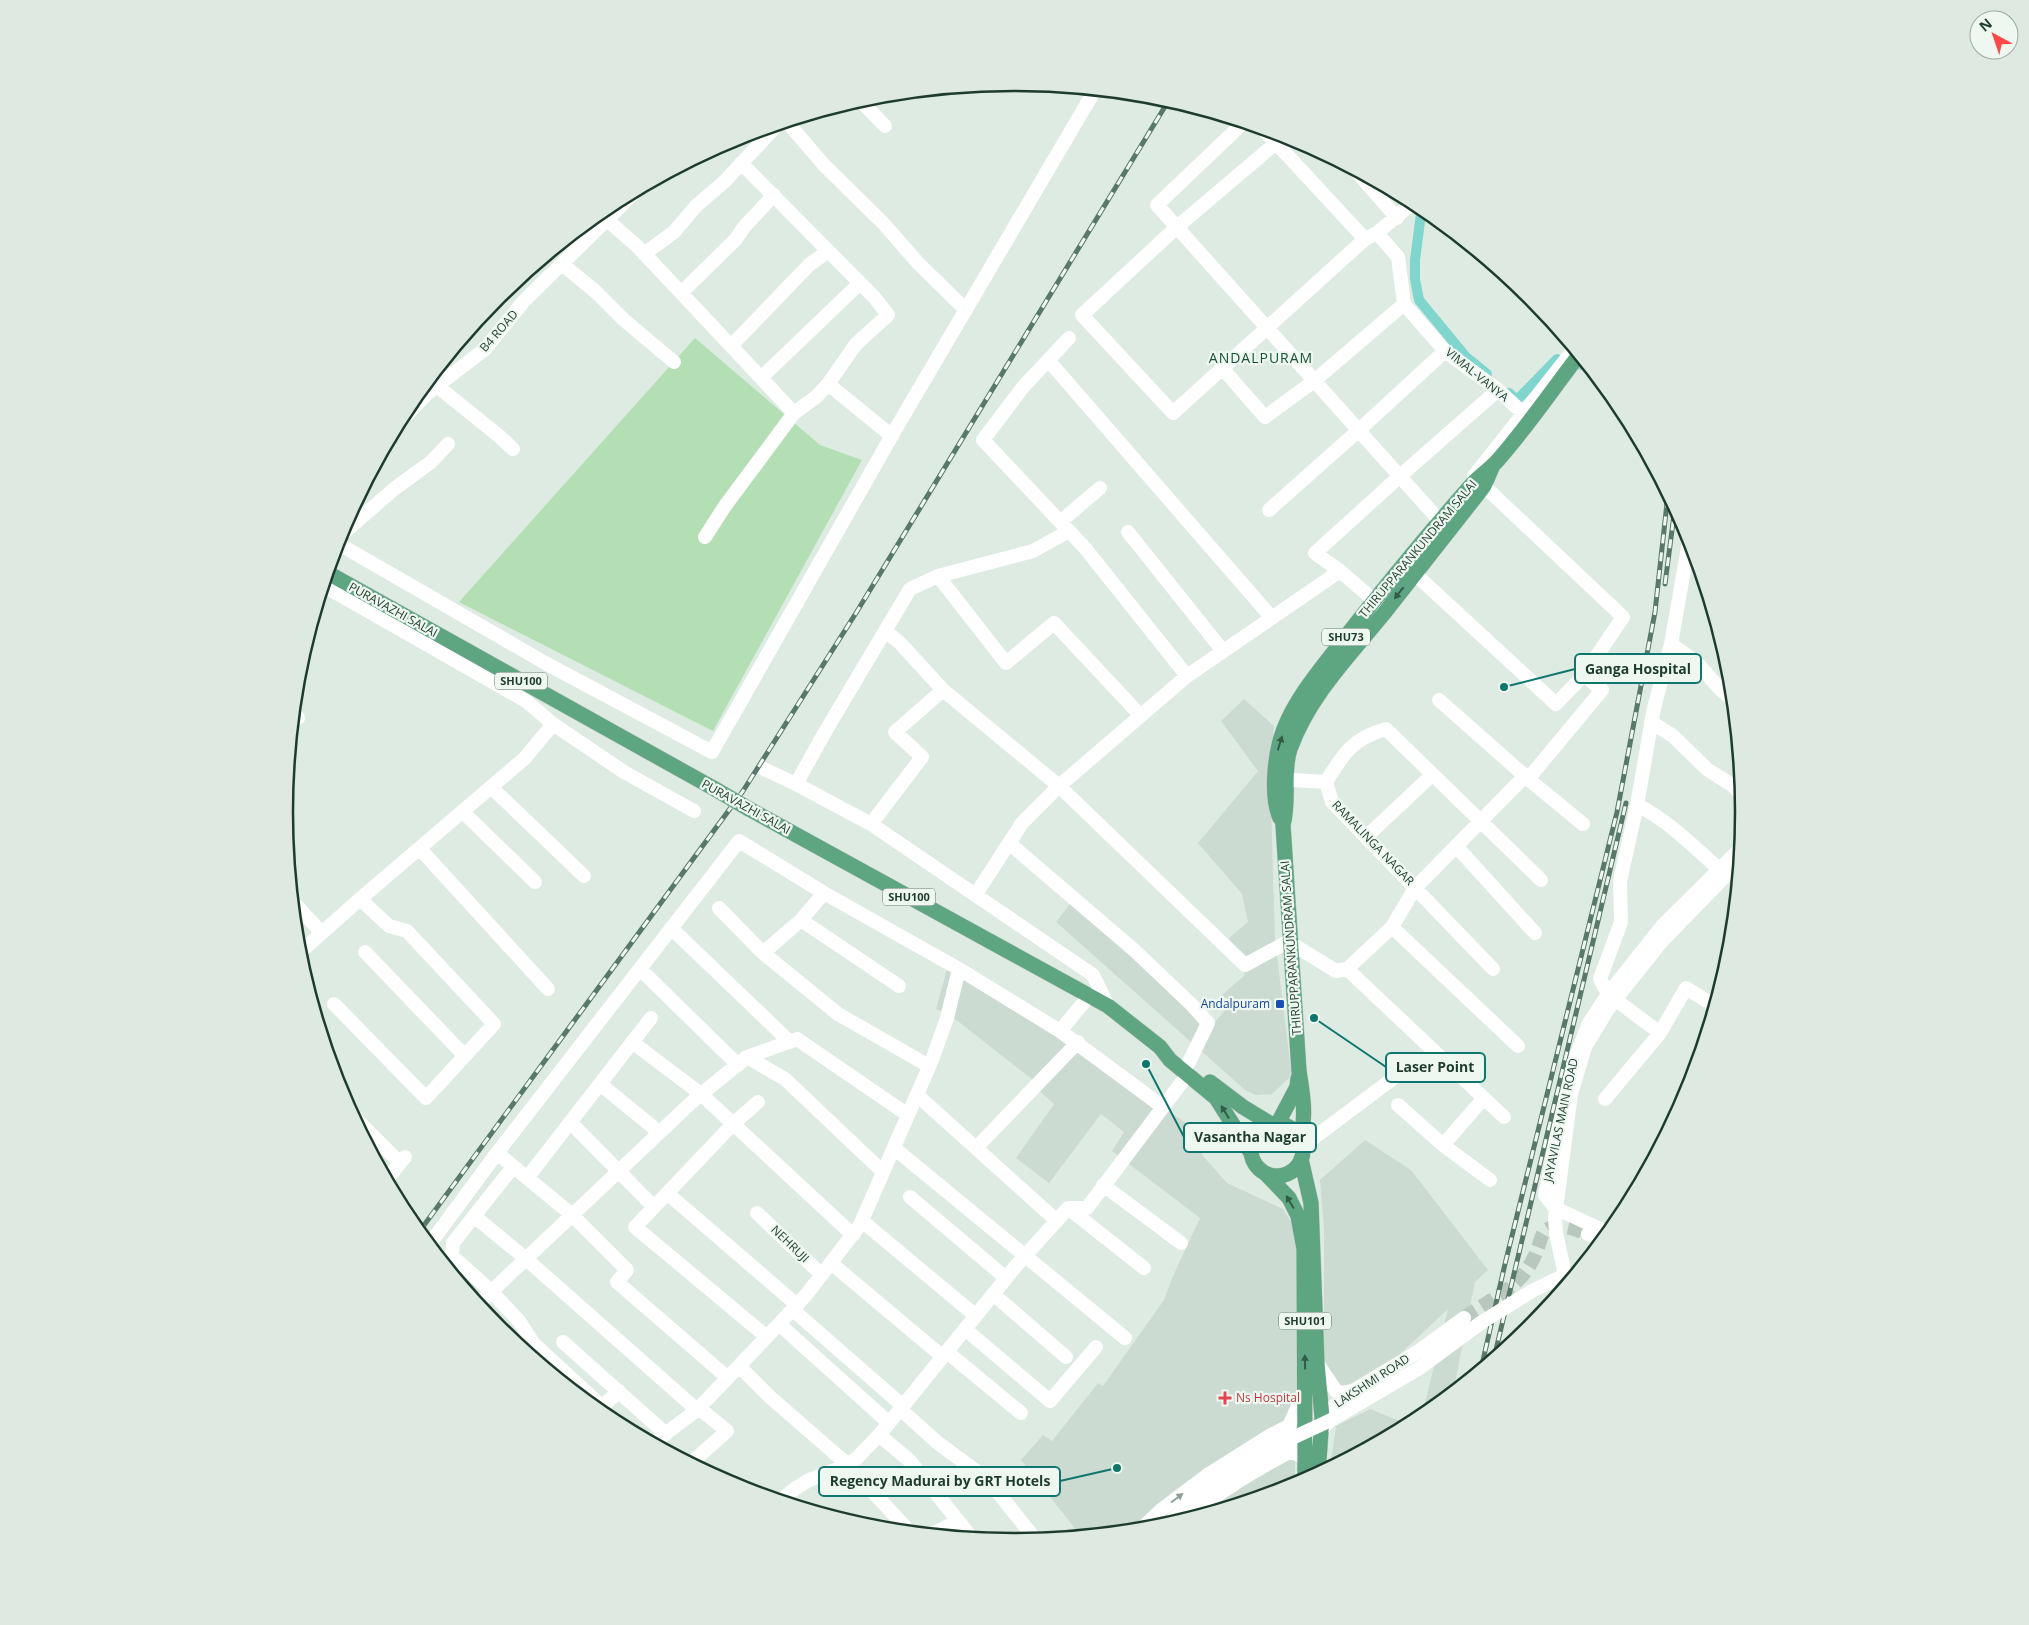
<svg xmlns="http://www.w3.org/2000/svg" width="2029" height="1625" font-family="'Open Sans',sans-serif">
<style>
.built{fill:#ccdbd1}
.green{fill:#b4dfb5}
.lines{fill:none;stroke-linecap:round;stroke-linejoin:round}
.canal{stroke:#80d6cf;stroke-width:10}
.minor-tunnel{stroke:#b8c8be;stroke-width:14;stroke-dasharray:14 7;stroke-linecap:butt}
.major-casing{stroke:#c0c8c4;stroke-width:16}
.minor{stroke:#fff;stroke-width:14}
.major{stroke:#5ea582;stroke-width:15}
.rail-casing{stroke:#587868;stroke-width:5}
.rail{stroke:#eef8f1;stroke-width:3;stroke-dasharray:9;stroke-linecap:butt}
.major-bridge-casing{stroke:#c0c8c4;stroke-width:16;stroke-linecap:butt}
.minor-bridge{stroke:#fff;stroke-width:14}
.major-bridge{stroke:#5ea582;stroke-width:15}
.oneway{fill:#315c46}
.oneway2{fill:#8e9e96}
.transit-dot{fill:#1a4fb4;stroke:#eef8f1;stroke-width:2}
.health-dot{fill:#e0444e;stroke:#eef8f1;stroke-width:2}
.labels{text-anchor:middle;stroke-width:4.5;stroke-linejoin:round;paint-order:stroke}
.shield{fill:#eef8f1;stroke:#5c7468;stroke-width:1}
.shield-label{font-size:11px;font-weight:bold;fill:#1e3c2d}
.street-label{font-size:12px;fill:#1e3c2d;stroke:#eef8f1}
.transit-label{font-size:12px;fill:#164399;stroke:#eef8f1;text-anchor:end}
.health-label{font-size:12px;fill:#be3a42;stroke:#eef8f1;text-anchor:start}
.neighbourhood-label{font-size:14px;letter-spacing:1px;fill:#185035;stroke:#eef8f1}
.rim{fill:none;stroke:#1e3c2d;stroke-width:2.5}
.leader{fill:none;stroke:#0f766e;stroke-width:2}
.callout-dot{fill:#0f766e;stroke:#eef8f1;stroke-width:2}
.callout{fill:#eef8f1;stroke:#0f766e;stroke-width:2}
.callout-label{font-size:14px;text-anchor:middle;font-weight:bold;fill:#1e3c2d}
</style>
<rect width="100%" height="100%" fill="#deebe2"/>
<path class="built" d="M1244 699 1274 726 1270 770 1275 939 1291 1071 1289 1078 1272 1094 1256 1095 1245 1090 1056 922 1074 899 1212 1025 1232 1003 1222 995 1245 975 1229 938 1248 922 1242 894 1198 843 1258 771 1221 721Z
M944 963 1127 1083 1186 1123 1203 1156 1227 1183 1283 1209 1295 1228 1299 1299V1398L1295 1414V1486L1157 1529 1071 1537 1077 1531 1021 1460 1043 1435 1052 1441 1098 1383 1103 1386 1164 1300 1173 1276 1200 1218 1112 1151 1124 1132 1101 1114 1049 1183 1016 1158 1054 1104 1036 1088 1033 1080 950 1015 936 1009 947 969Z
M1365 1140 1411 1170 1488 1270 1475 1282 1453 1393 1421 1419 1448 1309 1399 1355 1346 1386H1335L1324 1369V1230L1320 1180Z
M1370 1409 1410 1425 1330 1468 1336 1426Z"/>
<path class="green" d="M695 338 820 445 862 460 713 731 459 602Z"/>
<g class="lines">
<path class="canal" d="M1413 202 1421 214 1415 260V279L1419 300 1466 357 1487 374
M1574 363 1588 366
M1509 393 1517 400 1557 359"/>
<path class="minor-tunnel" d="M1464 1318C1484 1303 1511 1292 1526 1271 1530 1265 1535 1257 1537 1250 1541 1242 1540 1232 1550 1228 1562 1223 1577 1230 1588 1234"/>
<defs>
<path id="major" d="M328 573 715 789
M749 809 1108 1006 1160 1047 1170 1060 1216 1098 1251 1153
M1280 818C1270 796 1275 751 1284 729 1296 698 1320 670 1340 644 1383 589 1427 535 1473 483 1481 475 1490 469 1498 460 1527 427 1552 390 1579 355
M1210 1082 1243 1107 1271 1124
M1278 1123 1297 1087 1298 1078
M1251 1150a26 26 0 1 1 52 0a26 26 0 1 1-52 0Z
M1301 1139C1306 1116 1303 1095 1299 1071L1283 825C1290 800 1282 772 1290 749 1309 696 1350 655 1385 612 1418 570 1451 528 1484 486L1493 465
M1301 1159 1311 1203 1317 1363 1322 1417 1318 1474
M1265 1173 1289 1198 1298 1216 1304 1249 1305 1481"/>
</defs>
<use href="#major" class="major-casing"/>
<path class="minor" d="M860 100 885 126
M787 122 824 165 883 223 919 264 966 310
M1243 123 1157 205 1447 529
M1263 129 1365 239
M1276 143 1177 227 1082 315 1173 413 1365 239 1377 233 1414 202
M741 163 874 297 888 315 856 344 828 384 816 397 794 413
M1356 171 1397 218
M607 220 637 246 794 413 725 506 705 537
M1377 233 1398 257 1404 304 1445 351 1498 390 1524 414
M567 240 577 249
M644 254 674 232 696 206 725 181 777 125
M562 264 596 292 624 320 674 362
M681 293 736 239 744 227 774 195
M1069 338 1023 387 983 440 1085 548 1187 676
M731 346 809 265 828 251
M1048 360 1272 618
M1222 368 1265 417 1314 381 1404 304
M762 377 860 283
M828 384 892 436
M437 386 499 436 513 449
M398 424 428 393 485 349 523 302 637 190
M1474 476 1574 349
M1484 486 1623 617 1584 675 1602 690 1528 779
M1269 510 1359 430 1445 351
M1060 522 1100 488
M1128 532 1223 651
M339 537 394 489 431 462 448 444
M337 543 547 664 712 752 895 430 1095 90
M1414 573 1556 704 1584 675
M938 576 1006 663 1054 623 1140 715
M1383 608 1340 571 1315 553 1400 476 1498 390
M885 631 910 589 938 576 1033 551 1069 531
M1671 644 1697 663 1721 690 1734 701
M943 690 895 732 922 757 871 824 1093 975 1108 1006
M1439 700 1525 776
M294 714 298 718
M1651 722 1673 736 1708 770 1732 785 1743 796
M553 724 624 772 694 811
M764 769 796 784
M1276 779 1326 782 1332 802 1415 888 1525 776 1528 779
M1528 779 1583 824
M1326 782C1343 754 1353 738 1386 729L1541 880
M491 787 584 876
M1637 805C1669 821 1693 846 1719 869
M463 812 535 882
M871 824 796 784 825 732 885 631 900 643 943 690 1059 786 1245 965 1291 940
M1366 837 1432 775
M1009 843 1134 950 1193 1006 1208 1023 1188 1064
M1456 846 1535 933
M420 849 548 989
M976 894 1022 823 1059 786 1187 676 1340 571
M293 902 322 933
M719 908 763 953 838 1014 929 1066
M801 920 899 986
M1392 927 1415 888 1493 969
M671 928 790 1042
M1662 941 1732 869
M1292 944 1336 971 1347 969 1504 1117
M365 952 464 1055
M763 953 801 920 824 893
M298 954 360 899 525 758 553 724 526 701 324 586
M640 969 738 1065
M1347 969 1392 927 1518 1046
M334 1004 426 1098 494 1024 407 931 389 926 360 899
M1060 1031 1090 995
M1660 1033 1608 994 1600 979 1621 922 1620 881 1637 805 1654 708 1671 644 1690 536
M632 1042 701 1094 853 1235
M747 1057 785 1079 883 1172
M600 1084 659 1132
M917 1095 1057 1221
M1484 1098 1443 1145 1490 1180
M1605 1099 1660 1033 1686 988 1715 1006
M758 1102 733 1124 635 1227 767 1337
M1398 1105 1443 1145
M353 1116 400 1163
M570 1122 654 1207
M1303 1146 1395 1077
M894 1148 1125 1338
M976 1148 1078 1042
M497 1153 571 1214 627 1270 617 1282 728 1378
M527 1178 651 1018
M387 1179 405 1157
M1103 1185 1181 1243
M667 1193 797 1305
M910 1197 1006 1278
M1068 1208 1144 1268
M757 1213 822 1275
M474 1216 513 1167
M862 1221 976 1316
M1609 1233 1555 1208 1545 1195 1570 1071 1589 1023 1608 994 1663 925 1741 848
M1588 1234 1603 1241
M429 1245 497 1153 739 841 824 893 959 969 1060 1031 1163 1107
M831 1263 943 1357
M993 1294 1066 1357
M478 1304 694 1100 747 1057 797 1039 908 1115
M793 1310 903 1406 1015 1267 1068 1208H1087L1188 1074
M779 1324 889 1423
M965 1329 1050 1401 1096 1347
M563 1342 666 1434
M947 1352 1021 1413
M1317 1363 1336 1391 1341 1393 1354 1391
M739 1366 770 1397 847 1464 910 1532 932 1534 958 1521
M619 1391 605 1404H599L534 1344 519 1321 491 1291 452 1256 453 1243 474 1216 525 1258 697 1410
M903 1406 879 1435 909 1460 972 1538
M900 1409 938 1443 988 1480 1036 1540
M653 1443 697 1410 779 1324 806 1295 860 1225 932 1060 947 1018 959 969
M1291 1451 1307 1442 1327 1424 1330 1409 1354 1391 1419 1351 1464 1318
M691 1463 727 1431 699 1408
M780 1501 796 1488 809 1480 840 1468 856 1459 879 1435
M1187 1519C1219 1491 1254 1471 1291 1451L1298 1455
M1140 1530 1161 1510 1206 1476 1271 1435 1289 1426 1305 1390"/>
<use href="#major" class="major"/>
<defs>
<path id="rail" d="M1665 584 1675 507
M419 1232 743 791 856 613 1169 100
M1494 1358 1626 803
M1481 1369 1505 1264 1617 812 1655 612 1668 494"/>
</defs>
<use href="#rail" class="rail-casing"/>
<use href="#rail" class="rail"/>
<defs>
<path id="major-bridge" d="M715 789 749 809"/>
</defs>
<use href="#major-bridge" class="major-bridge-casing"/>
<path class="minor-bridge" d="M1565 1275 1556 1233 1555 1217 1571 1094 1585 1047 1608 1009 1662 941
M1165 1526 1214 1483 1288 1440 1331 1420 1418 1369 1482 1322 1532 1291 1565 1275 1573 1277"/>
<use href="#major-bridge" class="major-bridge"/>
</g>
<defs><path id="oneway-solid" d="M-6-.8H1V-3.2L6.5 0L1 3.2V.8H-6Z" transform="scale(1.25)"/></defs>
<g class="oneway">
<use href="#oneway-solid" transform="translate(1399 593) rotate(128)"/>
<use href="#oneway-solid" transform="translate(1280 743) rotate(-73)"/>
<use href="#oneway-solid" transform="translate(1225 1112) rotate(-122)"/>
<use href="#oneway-solid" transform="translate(1290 1202) rotate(-121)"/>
<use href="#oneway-solid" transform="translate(1305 1362) rotate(-91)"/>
</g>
<use class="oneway2" href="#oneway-solid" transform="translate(1177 1498) rotate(-37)"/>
<rect class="transit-dot" x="1275" y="999" width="10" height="10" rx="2.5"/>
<path class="health-dot" d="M1222.5 1390.5h5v5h5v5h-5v5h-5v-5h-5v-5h5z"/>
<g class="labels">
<g class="shield">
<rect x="1322" y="628.5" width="48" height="17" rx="4"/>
<rect x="495" y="672.5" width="52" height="17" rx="4"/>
<rect x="883" y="888.5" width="52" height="17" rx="4"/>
<rect x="1279" y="1312.5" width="52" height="17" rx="4"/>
</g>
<g class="shield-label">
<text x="1346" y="641">SHU73</text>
<text x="521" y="685">SHU100</text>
<text x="909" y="901">SHU100</text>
<text x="1305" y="1325">SHU101</text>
</g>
<g class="street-label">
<text transform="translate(499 331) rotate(-49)" y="4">B4 ROAD</text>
<text transform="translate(1477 375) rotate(39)" y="4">VIMAL-VANYA</text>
<text transform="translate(1418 549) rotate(-50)" y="4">THIRUPPARANKUNDRAM SALAI</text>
<text transform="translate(393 610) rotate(29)" y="4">PURAVAZHI SALAI</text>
<text transform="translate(746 807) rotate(29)" y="4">PURAVAZHI SALAI</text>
<text transform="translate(1373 843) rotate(46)" y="4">RAMALINGA NAGAR</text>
<text transform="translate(1291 948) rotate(-94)" y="4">THIRUPPARANKUNDRAM SALAI</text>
<text transform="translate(1561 1120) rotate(-78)" y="4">JAYAVILAS MAIN ROAD</text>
<text transform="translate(790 1244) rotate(44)" y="4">NEHRUJI</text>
<text transform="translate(1372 1381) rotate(-33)" y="4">LAKSHMI ROAD</text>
</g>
<g class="transit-label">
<text x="1270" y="1008">Andalpuram</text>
</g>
<g class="health-label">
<text x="1236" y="1402">Ns Hospital</text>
</g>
<g class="neighbourhood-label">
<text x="1261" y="363">ANDALPURAM</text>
</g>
</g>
<path d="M0 0H2029V1625H0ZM293 812a721 721 0 1 1 1442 0a721 721 0 1 1-1442 0Z" fill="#dde9e1" fill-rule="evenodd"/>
<path class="rim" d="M293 812a721 721 0 1 1 1442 0a721 721 0 1 1-1442 0Z"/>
<path class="leader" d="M1504 687L1575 669M1314 1018L1386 1067M1146 1064L1184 1137M1117 1468L1060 1481"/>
<g class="callout-dot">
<circle cx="1504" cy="687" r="5"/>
<circle cx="1314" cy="1018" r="5"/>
<circle cx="1146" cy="1064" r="5"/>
<circle cx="1117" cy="1468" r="5"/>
</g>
<g class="callout">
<rect x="1575" y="654" width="126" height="29" rx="5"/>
<rect x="1386" y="1053" width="99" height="29" rx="5"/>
<rect x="1184" y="1123" width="132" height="29" rx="5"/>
<rect x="819" y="1467" width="241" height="29" rx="5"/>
</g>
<g class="callout-label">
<text x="1638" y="674">Ganga Hospital</text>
<text x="1435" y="1072">Laser Point</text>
<text x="1250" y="1142">Vasantha Nagar</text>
<text x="940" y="1486">Regency Madurai by GRT Hotels</text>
</g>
<g transform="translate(1994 35) rotate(320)"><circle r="24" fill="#eef8f1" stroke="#9bada3"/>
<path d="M0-4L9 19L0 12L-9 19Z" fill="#ff4948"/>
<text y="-8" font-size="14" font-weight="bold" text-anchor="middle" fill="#1e3c2d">N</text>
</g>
</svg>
